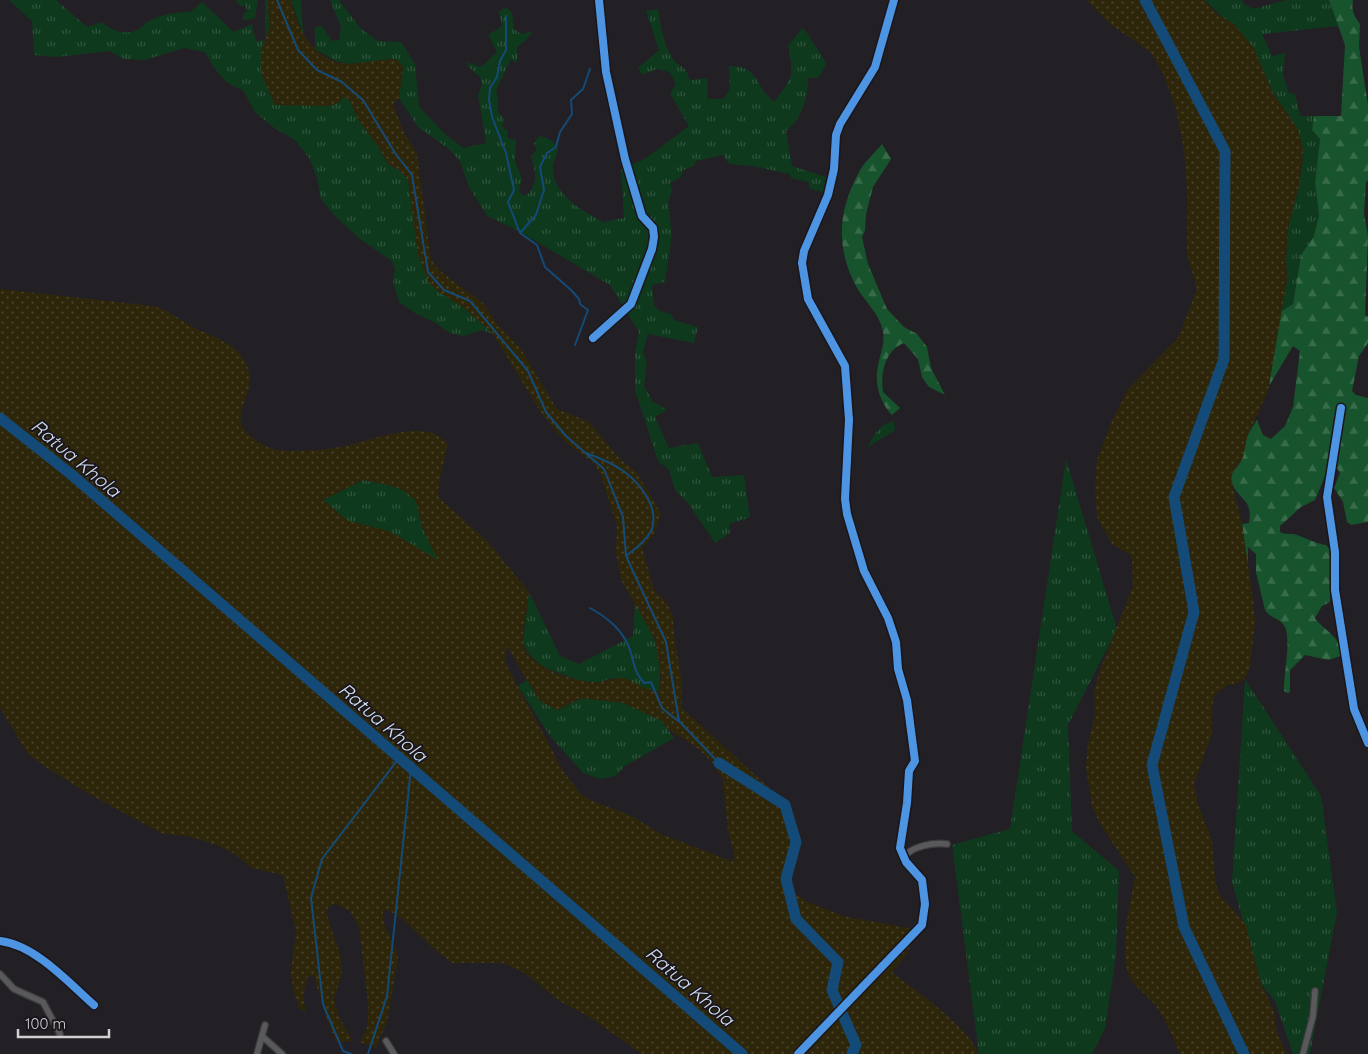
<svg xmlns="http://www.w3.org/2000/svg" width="1368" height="1054" font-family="Quicksand,sans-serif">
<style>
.grass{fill:url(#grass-tufts)}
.forest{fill:url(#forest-firs)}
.sand{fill:url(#sand-dots);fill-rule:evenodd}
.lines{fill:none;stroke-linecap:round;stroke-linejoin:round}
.stream{stroke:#134a77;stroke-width:2}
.river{stroke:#134a77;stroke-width:11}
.minor-casing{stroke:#3c3a3d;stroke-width:8}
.minor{stroke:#59585a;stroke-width:5.5}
.cycleway-casing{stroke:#1a161c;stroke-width:11}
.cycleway{stroke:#4d94e3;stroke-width:8}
.labels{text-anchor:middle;stroke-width:4;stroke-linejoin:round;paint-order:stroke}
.water-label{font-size:19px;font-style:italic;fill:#d1e0ef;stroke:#1a161c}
</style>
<defs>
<pattern id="grass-tufts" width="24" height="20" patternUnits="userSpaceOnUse" patternTransform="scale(1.25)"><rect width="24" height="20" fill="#0e391d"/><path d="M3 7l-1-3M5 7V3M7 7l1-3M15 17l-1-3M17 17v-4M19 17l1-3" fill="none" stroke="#30553d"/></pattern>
<pattern id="forest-firs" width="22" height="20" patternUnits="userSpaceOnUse" patternTransform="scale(1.25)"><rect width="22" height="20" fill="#17532c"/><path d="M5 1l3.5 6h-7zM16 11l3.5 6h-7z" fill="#386b4a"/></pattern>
<pattern id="sand-dots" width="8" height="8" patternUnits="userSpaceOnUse" patternTransform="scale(1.25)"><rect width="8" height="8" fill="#2e260a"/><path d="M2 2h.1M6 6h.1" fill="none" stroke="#4b442d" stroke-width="1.8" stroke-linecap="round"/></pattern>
</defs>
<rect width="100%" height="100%" fill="#222024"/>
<path class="grass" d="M9 0H56L87 27 102 22C112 32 129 37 142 27 145 25 146 22 151 20 164 14 175 12 190 12L202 2 234 32 252 24 256 41 265 40V0H268L269 28 261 52 275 104 324 106 333 105 342 100V95L350 101 359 121 378 146 388 164 399 170 408 180 411 202 439 292 464 308 493 334 482 330 463 336 450 333 436 323 415 313 399 302 393 281 395 269 392 261 360 239 333 214 321 199 317 177 309 158 295 140 273 127 255 112 243 90C223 84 215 70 205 52L184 48 145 60 124 59 109 51 56 57 34 55 32 21Z
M236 0H258L255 18 243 21V14L247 11 245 5 240 6Z
M291 0H301L303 34Z
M330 0H339L361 29 378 41 401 42 415 64 419 107 445 134 463 148 486 143 478 95 482 85 480 77 469 67 467 62 481 67 497 52 488 35 502 26 499 11 506 7 512 13 514 29 521 34 533 31 525 41 517 47V63L511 59 496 90 498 99V112L504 119 502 127 508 131V138L516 140 515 161 522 179 519 192 526 196C540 181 535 173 531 156L537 150 534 143 539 136C549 138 553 140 558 149 557 154 554 160 553 165 551 195 582 210 603 222L624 218 621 170 646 158 689 126 670 94 676 83 669 72 657 69 642 75 638 68 659 50 646 11 658 9C661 25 663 45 673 59 681 70 684 62 690 80L708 78 707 99H723L730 89 729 66C760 66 753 85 774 102 793 77 794 77 788 46L803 27 827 64 818 78H808C808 98 802 119 786 131L792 166 826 177 823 192 810 189 808 182 791 178 790 174 752 166 729 164 723 155 696 161 694 166 683 170 681 177 670 183 672 190 668 203 672 235 665 282 652 285 654 305 659 311 671 314 674 320 698 327 694 343 648 334 643 352 647 363 644 385 652 401 667 410 655 417 669 448 698 443 712 477 744 475 750 517 729 524 730 533 715 543 688 503 675 490 669 470 658 461 635 390V352L639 332 610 285 515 229 487 216 469 187 460 161 449 149 418 127 399 98 403 67 396 59 349 64 336 61 315 49V27L322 26 332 41 339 40 341 27Z
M1205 0H1242L1244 4 1253 9 1286 0H1329L1338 26 1262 34 1272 56 1285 53 1283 75 1289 93 1295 94 1300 116H1314L1312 130 1320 139 1315 183 1319 215 1314 236 1301 255 1293 304 1280 312 1287 280 1286 260 1288 228 1299 186 1303 159 1286 112 1273 93 1253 47Z
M894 421 895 430 868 447C874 435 879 424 894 421Z
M1066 459 1117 629 1068 725 1072 831 1119 871 1116 955 1105 1029 1092 1054H979L952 845 1010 829Z
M363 480 389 485 405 491 416 501 423 530 439 561 389 531 348 521 323 500Z
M529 592 560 656 579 664 633 636 635 604C655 634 663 655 659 691L645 690 627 679 613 678 596 683 581 681 543 667 532 657 523 644Z
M1245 679 1321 796 1337 912 1310 1054H1293L1275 1001 1261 984 1232 882Z
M527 680 539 700 557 710 582 698 624 703 662 721 674 738 625 766 615 776 600 779 583 773 550 736 518 686Z"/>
<path class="forest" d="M1329 0H1353C1351 10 1354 16 1360 24L1359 47 1368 105V181L1366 182 1364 214 1368 236 1365 315 1368 317V343L1359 356 1352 391 1356 395 1368 398V522L1351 525 1347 522 1343 502 1334 488 1340 473 1335 465 1330 464 1315 500 1301 507 1280 526V532C1286 535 1292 533 1297 535 1308 539 1315 543 1326 545L1331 551 1330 602 1322 606 1315 618C1324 631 1344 638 1340 656L1329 660 1305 655 1290 670V692L1288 693 1284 691C1283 675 1293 635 1283 624 1278 618 1269 617 1265 610L1256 572V554L1248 547V566L1242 524 1249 523C1253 498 1239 501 1232 483 1228 473 1239 467 1242 459 1245 453 1244 446 1246 440 1248 433 1253 426 1257 420L1263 435 1271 439 1285 426 1293 407 1300 351 1293 346 1269 386 1280 312 1293 304 1301 255 1314 236 1319 215 1315 183 1320 139 1312 130 1314 116H1341L1345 45Z
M882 144 891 159 873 187 866 214 865 230 862 237 868 264 887 309 904 327 917 334 927 347 931 368 945 395 929 387 922 377 918 359 904 343C885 350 880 374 883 392L900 408 892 415C880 403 874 383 878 366 880 354 885 345 883 332 880 312 861 299 853 280 836 243 839 210 858 174 863 163 874 154 882 144Z"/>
<path class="sand" d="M268 0H291C296 29 316 64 350 64 365 63 381 59 396 59L403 67 399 98 393 104 404 133 417 154 431 260 439 270 484 304 496 323 521 349 557 409 589 422 620 459 637 473 661 513 654 535 642 548 654 590 667 603 673 618 674 635 682 683V708L776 794 790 811 796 842 787 869 786 879 794 892 805 901 843 916 912 929C913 949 904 958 892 972 914 990 971 1028 978 1054H642L588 1016 561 1002 523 972 503 963H452L435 950 404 920 390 911 383 910C382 934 395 938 398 958L387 1022 376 1048 360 1042 368 1025V1002L359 927 350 911 336 904 329 906 326 913 341 957 342 973 334 999 339 1017 353 1041 336 1042 326 1017 314 976H308L303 995 306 1013 299 1009 293 989 291 971 296 932 283 875 252 868 233 853 219 846 188 836 163 834 89 794 47 768 28 754 0 708V289L153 306C171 311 178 319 193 327 215 339 242 343 249 372 255 397 227 416 249 435 256 441 264 446 272 449 280 451 290 451 298 451 318 450 335 449 354 444 378 438 404 428 429 432 435 433 442 439 448 443 445 457 436 486 439 498L488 542 529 592C528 606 522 631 523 642 526 667 573 681 593 682 603 683 613 677 623 678 635 680 641 690 659 691L661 677 655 639 621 580 616 553 617 526 600 473 594 463 570 446 557 433 540 411 493 334 464 308 439 292 429 283 418 255 408 180 399 170 388 164 378 146 359 121 350 101 343 96 342 100 333 105 324 106 275 105 261 74V52L269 28ZM363 480 389 485 405 491 416 501 423 530 438 560 389 531 348 521 323 500ZM507 646 539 700 557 710 582 698 624 703 662 721 668 729 696 747 712 762 723 780 728 831 734 852V862L661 834 634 817 590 800 581 794 563 771 505 662Z
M1087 0H1204L1217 14 1234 24 1253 47 1273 93 1298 129 1303 149 1299 186 1288 228 1286 260 1287 280 1268 391 1247 437 1243 457 1232 473 1231 478 1242 524 1253 600 1255 623 1250 666 1245 679 1236 684 1227 685 1215 695 1211 709 1212 733 1194 784 1198 804 1212 841 1215 879 1219 894 1246 925 1261 984 1274 1011 1277 1033 1287 1054H1180C1173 1037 1165 1016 1153 1003 1145 993 1133 986 1128 973 1120 946 1130 904 1135 877L1099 822 1092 806 1086 767 1088 744 1095 715 1094 691 1100 670 1133 586 1132 558 1129 554 1112 544 1097 517 1095 485 1097 460 1112 421 1128 389 1178 338 1197 289 1187 254 1188 200 1184 151 1176 109 1162 71 1150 52 1110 24Z"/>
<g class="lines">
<path class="stream" d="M277 0 298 50 317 70 342 82 363 100 395 153 412 175 428 272 444 290 470 301 528 371 546 412 566 436 604 469 623 517 626 556 666 642 679 721 719 763
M506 16V50L500 61 497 77 490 88 489 100 492 117 506 153 514 190 508 202 520 233 537 245 545 267 571 290 579 299 580 304 588 310 575 345
M521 232 536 215 544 190 540 167 547 153 556 147 560 132 572 114 571 100 583 89 590 69
M586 453C614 463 637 475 650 503 654 512 655 519 652 529 647 540 635 549 626 556
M590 608C608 618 623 630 630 650 635 665 633 670 644 683L651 682 662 708 678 721
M351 1054 343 1051 323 1004 311 898 322 859 399 758
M368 1054 387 996 411 768"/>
<path class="river" d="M1145 0 1225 151 1224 359 1174 497 1194 612 1152 765 1184 927 1244 1054
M0 418 72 475 742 1054
M719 763 785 805 796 842 786 879 796 919 838 962 832 990 856 1045 852 1054"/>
<defs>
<path id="minor" d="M593 338 631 304 652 249 654 237 653 228 642 216 625 159 606 72 599 0
M1341 408 1327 497 1335 552V590L1354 709 1368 743
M904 858C910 846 935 842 947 844
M0 941C35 945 68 982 94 1005
M0 974 14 989 43 1002 60 1034
M263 1037 282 1054
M386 1041 394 1054
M257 1054 265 1025
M798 1054 922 925 925 904 922 880 906 862 900 848 907 803 909 771 915 761 907 700 898 669 896 642 888 618 864 571 847 514 845 499 849 420 845 366 808 299 802 263 804 251 828 195 834 169 836 135 840 124 875 67 894 0
M1303 1054 1313 1016 1315 991"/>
</defs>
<use href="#minor" class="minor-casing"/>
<use href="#minor" class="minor"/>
<defs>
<path id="cycleway" d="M593 338 631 304 652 249 654 237 653 228 642 216 625 159 606 72 599 0
M1341 408 1327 497 1335 552V590L1354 709 1368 743
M0 941C35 945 68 982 94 1005
M798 1054 922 925 925 904 922 880 906 862 900 848 907 803 909 771 915 761 907 700 898 669 896 642 888 618 864 571 847 514 845 499 849 420 845 366 808 299 802 263 804 251 828 195 834 169 836 135 840 124 875 67 894 0"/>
</defs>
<use href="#cycleway" class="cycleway-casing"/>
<use href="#cycleway" class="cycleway"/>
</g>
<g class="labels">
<g class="water-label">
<text transform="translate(76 458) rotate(40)" y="7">Ratua Khola</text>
<text transform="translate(383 722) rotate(41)" y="7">Ratua Khola</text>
<text transform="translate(690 986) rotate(41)" y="7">Ratua Khola</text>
</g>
</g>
<path d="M18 1029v8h91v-8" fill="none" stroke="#d3d0d4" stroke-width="2.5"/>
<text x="25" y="1029" font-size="15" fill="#d3d0d4" stroke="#1a161c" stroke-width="4" paint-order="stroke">100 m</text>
</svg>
